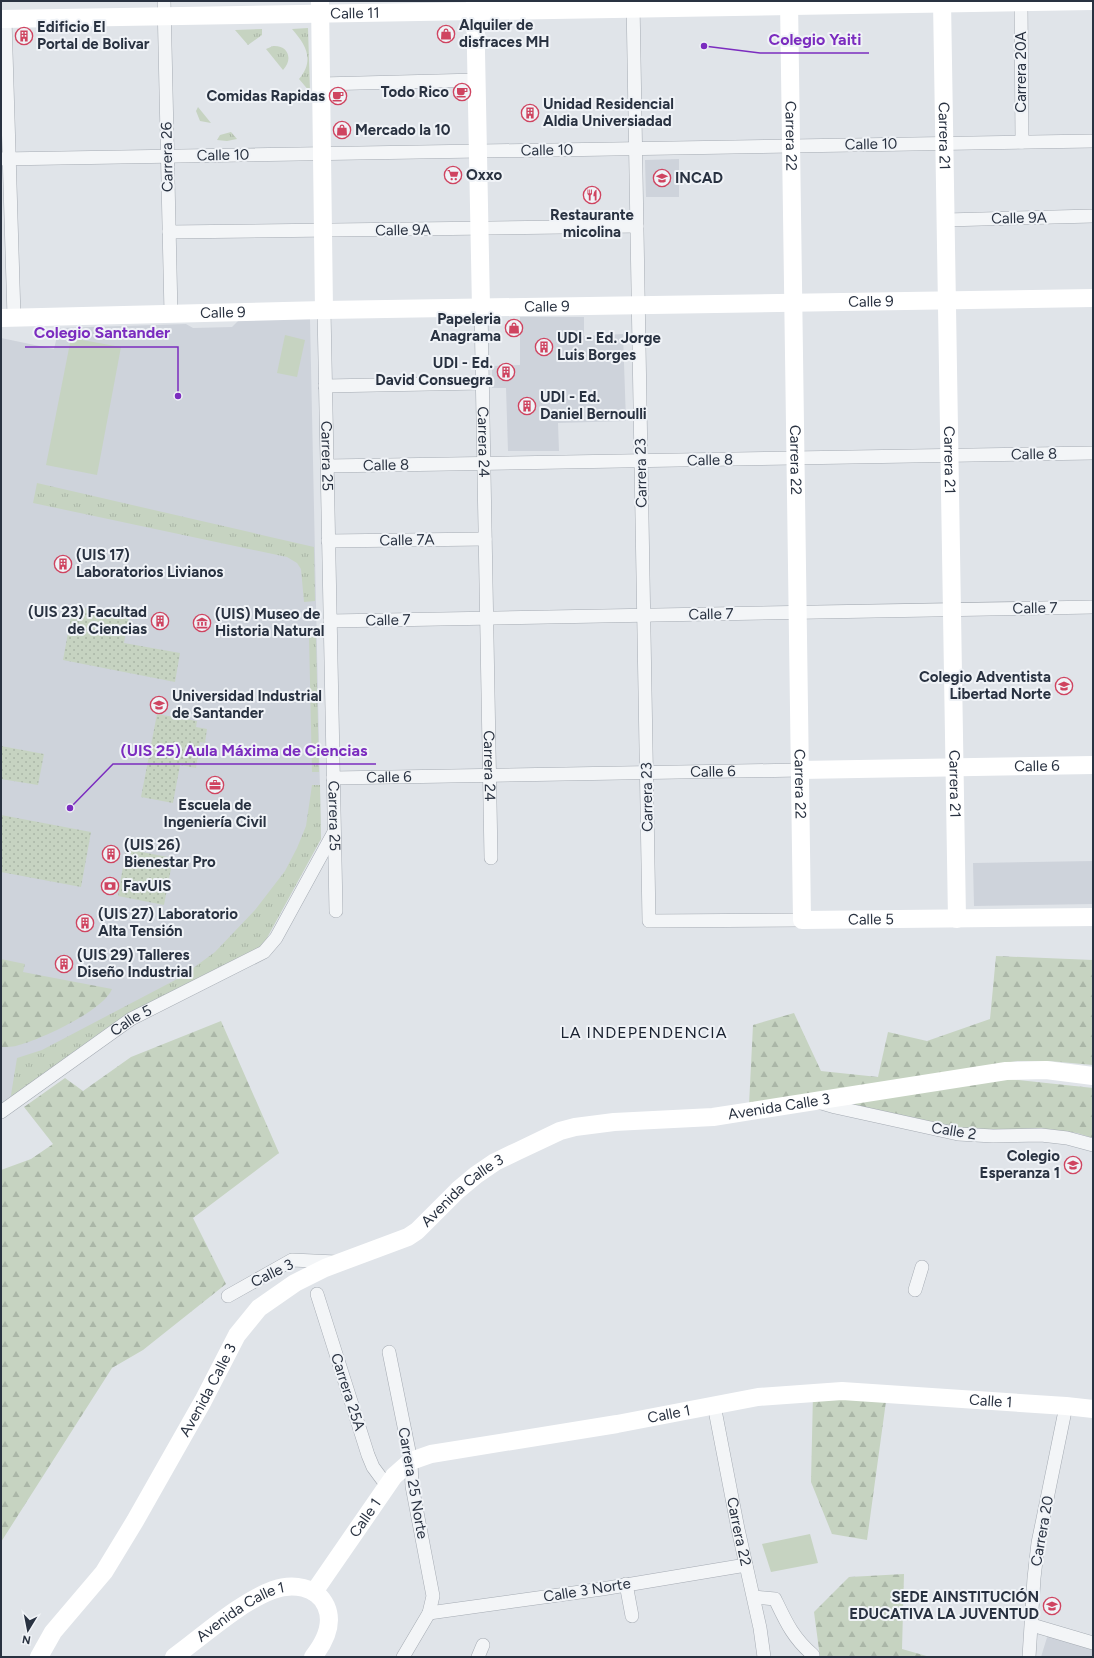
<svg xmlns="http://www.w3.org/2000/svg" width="1094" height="1658" font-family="Figtree,sans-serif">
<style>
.built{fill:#ced3db}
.grass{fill:url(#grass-tufts)}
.forest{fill:url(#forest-firs)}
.park{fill:url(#park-dots)}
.pitch{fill:#c6d3c1}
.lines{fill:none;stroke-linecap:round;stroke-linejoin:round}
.street-casing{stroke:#a5abb3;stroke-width:14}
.street{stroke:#f3f5f7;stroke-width:13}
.secondary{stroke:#fff;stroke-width:18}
.labels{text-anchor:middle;stroke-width:4;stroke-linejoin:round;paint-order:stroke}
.street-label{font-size:15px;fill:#293241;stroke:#f0f3f7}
.poi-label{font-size:15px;font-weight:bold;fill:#293241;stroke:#f0f3f7;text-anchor:start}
.neighbourhood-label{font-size:16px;letter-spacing:1px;fill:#1b2331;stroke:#f0f3f7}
.leader{fill:none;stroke:#7b2cbf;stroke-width:1.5}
.callout-dot{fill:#7b2cbf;stroke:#f0f3f7;stroke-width:1.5}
.callout-label{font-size:16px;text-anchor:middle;font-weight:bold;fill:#7b2cbf;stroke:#f0f3f7;stroke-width:4;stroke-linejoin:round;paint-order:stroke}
</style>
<defs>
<pattern id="grass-tufts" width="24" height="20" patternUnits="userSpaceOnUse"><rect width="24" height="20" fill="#c6d3c1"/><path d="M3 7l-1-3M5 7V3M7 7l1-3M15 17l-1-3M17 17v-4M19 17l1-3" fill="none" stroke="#aab6a7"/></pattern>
<pattern id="forest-firs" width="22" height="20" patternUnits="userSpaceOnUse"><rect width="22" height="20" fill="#c6d3c1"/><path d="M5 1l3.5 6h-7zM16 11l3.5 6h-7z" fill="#aab6a7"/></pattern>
<pattern id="park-dots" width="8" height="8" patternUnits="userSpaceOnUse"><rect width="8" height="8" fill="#c6d3c1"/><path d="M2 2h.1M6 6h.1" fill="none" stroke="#aab6a7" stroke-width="1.8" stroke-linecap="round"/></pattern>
</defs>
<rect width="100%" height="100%" fill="#e0e4e9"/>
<path class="built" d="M679 159V197H646L645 160Z
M520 317H584V336L623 334 626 421 558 423 559 451H508L506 388H492V366L520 365Z
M240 319H310L321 839 227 965 1 1107V338L54 349 59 328 186 324 193 328 232 327Z
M1093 861V904L974 906 973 863Z
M1049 1631 1093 1645V1657H1041Z"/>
<path class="grass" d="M308 28 310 92 299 79C315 60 306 45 292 29Z
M262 29V35L248 45 235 30Z
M273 46C289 45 293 60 283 70L266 49Z
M198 107 211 123 200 121 196 111Z
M231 132 237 139 227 141 217 140 220 135Z
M37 483 314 547 315 601 304 602 301 569 297 563 287 557 33 503Z
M309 637H316L319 772H312Z
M312 785H320L321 839 261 949 136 1011 10 1101 17 1058 42 1050 181 977 215 952 255 910 285 871 297 848 306 826Z"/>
<path class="forest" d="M996 956 1093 960V1065L1049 1061H1017L749 1105 753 1025 794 1013 821 1071 878 1077 888 1032 927 1041 990 1019Z
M1 959 25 964 23 972 112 989C104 1010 42 1039 19 1045 14 1047 7 1047 1 1047Z
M221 1021 279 1153 193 1218 226 1284 143 1350 112 1368 1 1542V1170L31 1159 53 1144 24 1107 65 1078 83 1091 131 1057Z
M1009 1079 1093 1088V1138L1077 1133 1051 1130H982L961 1128 840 1104Z
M813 1393 887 1394 867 1540 832 1534 811 1482Z
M904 1574 902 1649 930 1657H820L814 1612 849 1577Z"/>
<path class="park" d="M73 606 129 616 124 643 180 653 175 682 63 660Z
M157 714 197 721 196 727 207 729 205 743 200 742 196 768 180 765 173 803 141 797Z
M1 746 44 754 38 785 1 779Z
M1 815 91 832 81 887 1 872Z
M126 849 173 858 164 905 118 896Z"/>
<path class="pitch" d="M285 335 305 340 297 377 277 373Z
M71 338 121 347 97 475 46 465Z
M810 1534 818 1563 771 1572 762 1544Z"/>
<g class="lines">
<defs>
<g id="street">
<path d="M164 1 171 314"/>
<path d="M633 1 649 921 802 920"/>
<path d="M1021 3 1022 142"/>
<path d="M5 19 14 317"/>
<path d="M321 84 477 80"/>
<path d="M1 159 1093 141"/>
<path d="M946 220 1093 216"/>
<path d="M169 232 637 226"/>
<path id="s1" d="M481 308 491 858"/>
<path id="s2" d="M324 310 336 911"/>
<path d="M325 386 482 383"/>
<path d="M327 466 1093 453"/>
<path d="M328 541 485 539"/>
<path d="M330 621 1093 607"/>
<path id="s3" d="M333 778 800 770"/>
<path d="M818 1102 835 1107 958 1134 993 1136 1041 1135 1067 1138 1093 1145"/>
<path id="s4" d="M1 1112 131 1019 264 952 276 938 334 832"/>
<path d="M915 1290 922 1267"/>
<path d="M317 1294 368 1455 373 1467 387 1486"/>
<path d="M228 1296 292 1260 336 1262"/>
<path d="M389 1352 411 1461 412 1486 433 1596 429 1613 403 1657"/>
<path id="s5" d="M714 1405 738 1529 760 1628 764 1657"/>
<path d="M626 1584 632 1616"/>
<path d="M754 1597 775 1599C786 1622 793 1638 813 1655"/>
<path d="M429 1613 602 1589 746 1565"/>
<path d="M1032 1625 1093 1643"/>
<path d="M478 1657 483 1645"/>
<path d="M1029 1657 1034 1578 1038 1543 1066 1406"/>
</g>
</defs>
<use href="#street" class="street-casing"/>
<use href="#street" class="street"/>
<g class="secondary">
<path d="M320 1 324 310"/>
<path d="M475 1 481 308"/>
<path id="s6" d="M789 1 802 920 1093 917"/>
<path id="s7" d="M942 1 957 919"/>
<path id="s8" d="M1 19 1093 1"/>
<path id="s9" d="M1 318 324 310 1093 298"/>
<path id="s10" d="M800 770 1093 765"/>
<path id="s11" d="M314 1592 394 1476 411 1461 431 1454 617 1424 758 1397 842 1391 1066 1406 1093 1409"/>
<path id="s12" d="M39 1657 53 1632 104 1572 135 1521 203 1401 237 1335 259 1308 295 1283 325 1268 408 1237 417 1231 458 1190 476 1175 495 1162 518 1151 560 1131 575 1127 614 1122 713 1117 1006 1071 1046 1070 1093 1076"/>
<path id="s13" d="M174 1657C203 1636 240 1602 273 1590 292 1583 317 1586 326 1606 334 1624 324 1643 313 1657"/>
</g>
</g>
<defs>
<symbol id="shop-ring" viewBox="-11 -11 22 22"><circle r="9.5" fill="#f0f3f7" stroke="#cf4460" stroke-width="1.5"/><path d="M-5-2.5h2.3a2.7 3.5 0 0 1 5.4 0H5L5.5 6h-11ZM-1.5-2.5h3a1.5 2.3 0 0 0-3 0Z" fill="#cf4460"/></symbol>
<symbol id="building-ring" viewBox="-11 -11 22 22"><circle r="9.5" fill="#f0f3f7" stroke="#cf4460" stroke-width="1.5"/><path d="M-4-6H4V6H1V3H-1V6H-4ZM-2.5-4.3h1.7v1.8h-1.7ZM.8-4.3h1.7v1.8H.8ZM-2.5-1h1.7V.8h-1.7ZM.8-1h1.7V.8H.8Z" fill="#cf4460"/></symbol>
<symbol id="cafe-ring" viewBox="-11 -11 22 22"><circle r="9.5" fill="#f0f3f7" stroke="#cf4460" stroke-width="1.5"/><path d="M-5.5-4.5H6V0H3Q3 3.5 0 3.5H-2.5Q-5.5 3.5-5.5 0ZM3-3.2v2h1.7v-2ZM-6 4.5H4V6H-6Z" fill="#cf4460"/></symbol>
<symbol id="supermarket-ring" viewBox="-11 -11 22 22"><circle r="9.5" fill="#f0f3f7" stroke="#cf4460" stroke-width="1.5"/><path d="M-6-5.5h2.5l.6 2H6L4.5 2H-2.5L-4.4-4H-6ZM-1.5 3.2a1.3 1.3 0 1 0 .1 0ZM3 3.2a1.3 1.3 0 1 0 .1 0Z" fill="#cf4460"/></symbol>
<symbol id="university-ring" viewBox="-11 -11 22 22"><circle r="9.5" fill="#f0f3f7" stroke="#cf4460" stroke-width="1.5"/><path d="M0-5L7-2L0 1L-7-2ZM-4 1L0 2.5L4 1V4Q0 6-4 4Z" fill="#cf4460"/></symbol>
<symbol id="restaurant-ring" viewBox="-11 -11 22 22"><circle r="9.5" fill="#f0f3f7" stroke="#cf4460" stroke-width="1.5"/><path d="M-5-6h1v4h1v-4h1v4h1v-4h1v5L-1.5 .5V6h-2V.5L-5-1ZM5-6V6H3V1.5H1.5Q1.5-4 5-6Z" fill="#cf4460"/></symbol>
<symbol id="museum-ring" viewBox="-11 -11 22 22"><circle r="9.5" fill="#f0f3f7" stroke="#cf4460" stroke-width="1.5"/><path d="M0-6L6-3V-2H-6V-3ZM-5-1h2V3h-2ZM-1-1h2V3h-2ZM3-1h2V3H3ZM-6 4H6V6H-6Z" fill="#cf4460"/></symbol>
<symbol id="school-ring" viewBox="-11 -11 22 22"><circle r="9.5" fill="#f0f3f7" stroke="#cf4460" stroke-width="1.5"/><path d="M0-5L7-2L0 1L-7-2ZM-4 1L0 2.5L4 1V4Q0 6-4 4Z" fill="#cf4460"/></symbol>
<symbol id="office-ring" viewBox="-11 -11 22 22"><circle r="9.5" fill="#f0f3f7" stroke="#cf4460" stroke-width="1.5"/><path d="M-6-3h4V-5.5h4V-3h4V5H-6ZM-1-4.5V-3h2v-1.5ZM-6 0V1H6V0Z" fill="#cf4460"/></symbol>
<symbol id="bank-ring" viewBox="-11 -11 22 22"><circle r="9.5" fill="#f0f3f7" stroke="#cf4460" stroke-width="1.5"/><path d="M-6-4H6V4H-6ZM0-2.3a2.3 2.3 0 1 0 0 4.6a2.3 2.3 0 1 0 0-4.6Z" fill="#cf4460"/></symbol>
</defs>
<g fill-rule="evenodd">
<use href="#shop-ring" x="436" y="24" width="20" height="20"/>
<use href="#building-ring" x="14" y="26" width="20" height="20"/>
<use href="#cafe-ring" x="452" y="82" width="20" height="20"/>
<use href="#cafe-ring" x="328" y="86" width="20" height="20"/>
<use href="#building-ring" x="520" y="103" width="20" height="20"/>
<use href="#shop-ring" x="332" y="120" width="20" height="20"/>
<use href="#supermarket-ring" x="443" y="165" width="20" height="20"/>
<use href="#university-ring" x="652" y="168" width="20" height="20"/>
<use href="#restaurant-ring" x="582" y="185" width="20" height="20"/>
<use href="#shop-ring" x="504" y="318" width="20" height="20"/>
<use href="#building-ring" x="534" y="337" width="20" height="20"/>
<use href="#building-ring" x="496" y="362" width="20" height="20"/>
<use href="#building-ring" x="517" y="396" width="20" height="20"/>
<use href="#building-ring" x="53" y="554" width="20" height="20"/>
<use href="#building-ring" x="150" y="611" width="20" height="20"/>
<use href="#museum-ring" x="192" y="613" width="20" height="20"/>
<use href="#school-ring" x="1054" y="676" width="20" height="20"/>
<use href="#university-ring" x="149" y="695" width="20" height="20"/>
<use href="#office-ring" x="205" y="775" width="20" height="20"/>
<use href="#building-ring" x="101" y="844" width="20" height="20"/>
<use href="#bank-ring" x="100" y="876" width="20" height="20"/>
<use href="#building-ring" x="75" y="913" width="20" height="20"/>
<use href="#building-ring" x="54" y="954" width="20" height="20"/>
<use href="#school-ring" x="1063" y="1155" width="20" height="20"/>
<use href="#school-ring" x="1042" y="1596" width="20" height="20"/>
</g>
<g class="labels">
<g class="street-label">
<text dy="5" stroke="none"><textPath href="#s8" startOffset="354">Calle 11</textPath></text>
<text transform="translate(1021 72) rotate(-90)" y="5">Carrera 20A</text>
<text dy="5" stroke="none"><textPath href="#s6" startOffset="135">Carrera 22</textPath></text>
<text dy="5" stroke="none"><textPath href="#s7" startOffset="135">Carrera 21</textPath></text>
<text transform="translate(871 144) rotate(-1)" y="5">Calle 10</text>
<text transform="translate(547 150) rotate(-1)" y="5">Calle 10</text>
<text transform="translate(223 155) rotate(-1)" y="5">Calle 10</text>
<text transform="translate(167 157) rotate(-91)" y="5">Carrera 26</text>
<text transform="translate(1019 218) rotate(-1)" y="5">Calle 9A</text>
<text transform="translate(403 230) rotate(-1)" y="5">Calle 9A</text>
<text dy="5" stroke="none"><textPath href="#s9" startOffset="870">Calle 9</textPath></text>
<text dy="5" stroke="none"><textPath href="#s9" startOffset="546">Calle 9</textPath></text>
<text dy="5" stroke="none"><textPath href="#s9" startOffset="222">Calle 9</textPath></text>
<text dy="5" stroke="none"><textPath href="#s1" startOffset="134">Carrera 24</textPath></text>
<text transform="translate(1034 454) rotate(-1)" y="5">Calle 8</text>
<text dy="5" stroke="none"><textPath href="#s2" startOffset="146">Carrera 25</textPath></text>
<text transform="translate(710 460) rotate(-1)" y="5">Calle 8</text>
<text dy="5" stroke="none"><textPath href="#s6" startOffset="459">Carrera 22</textPath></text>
<text dy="5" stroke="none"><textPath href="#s7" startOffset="459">Carrera 21</textPath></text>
<text transform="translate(386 465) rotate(-1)" y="5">Calle 8</text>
<text transform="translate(641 473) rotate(-91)" y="5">Carrera 23</text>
<text transform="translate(407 540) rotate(-1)" y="5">Calle 7A</text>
<text transform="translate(1035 608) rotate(-1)" y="5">Calle 7</text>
<text transform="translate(711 614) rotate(-1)" y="5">Calle 7</text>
<text transform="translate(388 620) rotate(-1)" y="5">Calle 7</text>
<text dy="5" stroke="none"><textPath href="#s1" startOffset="458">Carrera 24</textPath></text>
<text dy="5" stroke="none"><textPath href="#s10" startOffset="237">Calle 6</textPath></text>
<text dy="5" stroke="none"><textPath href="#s3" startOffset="380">Calle 6</textPath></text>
<text dy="5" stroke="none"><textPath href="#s3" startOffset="56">Calle 6</textPath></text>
<text dy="5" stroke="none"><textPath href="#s6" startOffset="783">Carrera 22</textPath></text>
<text dy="5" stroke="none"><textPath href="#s7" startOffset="783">Carrera 21</textPath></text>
<text transform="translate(647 797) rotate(-91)" y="5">Carrera 23</text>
<text dy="5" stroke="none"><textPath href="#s2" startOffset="506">Carrera 25</textPath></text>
<text dy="5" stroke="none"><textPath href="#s6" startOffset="988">Calle 5</textPath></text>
<text dy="5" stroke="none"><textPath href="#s4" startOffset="159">Calle 5</textPath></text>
<text dy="5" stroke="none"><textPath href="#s12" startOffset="988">Avenida Calle 3</textPath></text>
<text transform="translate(954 1131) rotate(9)" y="5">Calle 2</text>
<text dy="5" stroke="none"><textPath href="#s12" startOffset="652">Avenida Calle 3</textPath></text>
<text transform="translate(272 1273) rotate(-26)" y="5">Calle 3</text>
<text dy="5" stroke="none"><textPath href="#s12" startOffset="317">Avenida Calle 3</textPath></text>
<text transform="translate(348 1392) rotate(72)" y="5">Carrera 25A</text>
<text dy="5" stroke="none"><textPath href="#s11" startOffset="750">Calle 1</textPath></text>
<text dy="5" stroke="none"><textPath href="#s11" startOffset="426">Calle 1</textPath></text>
<text transform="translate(413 1483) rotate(80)" y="5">Carrera 25 Norte</text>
<text dy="5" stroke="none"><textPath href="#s11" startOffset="90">Calle 1</textPath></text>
<text dy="5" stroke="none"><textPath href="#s5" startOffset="129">Carrera 22</textPath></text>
<text transform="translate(1042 1531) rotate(-80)" y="5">Carrera 20</text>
<text transform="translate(587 1590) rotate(-9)" y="5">Calle 3 Norte</text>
<text dy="5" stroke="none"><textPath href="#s13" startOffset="81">Avenida Calle 1</textPath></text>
</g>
<g class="poi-label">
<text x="459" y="30">Alquiler de<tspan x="459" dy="17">disfraces MH</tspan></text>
<text x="37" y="32">Edificio El<tspan x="37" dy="17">Portal de Bolivar</tspan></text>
<text x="449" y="97" text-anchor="end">Todo Rico</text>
<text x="325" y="101" text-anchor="end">Comidas Rapidas</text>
<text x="543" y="109">Unidad Residencial<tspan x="543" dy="17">Aldia Universiadad</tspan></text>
<text x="355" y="135">Mercado la 10</text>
<text x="466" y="180">Oxxo</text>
<text x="675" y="183">INCAD</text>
<text x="592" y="220" text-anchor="middle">Restaurante<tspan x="592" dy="17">micolina</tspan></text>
<text x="501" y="324" text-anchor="end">Papeleria<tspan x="501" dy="17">Anagrama</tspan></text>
<text x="557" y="343">UDI - Ed. Jorge<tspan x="557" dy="17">Luis Borges</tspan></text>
<text x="493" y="368" text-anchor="end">UDI - Ed.<tspan x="493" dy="17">David Consuegra</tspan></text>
<text x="540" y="402">UDI - Ed.<tspan x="540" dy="17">Daniel Bernoulli</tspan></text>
<text x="76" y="560">(UIS 17)<tspan x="76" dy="17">Laboratorios Livianos</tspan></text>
<text x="147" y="617" text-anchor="end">(UIS 23) Facultad<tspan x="147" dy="17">de Ciencias</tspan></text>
<text x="215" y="619">(UIS) Museo de<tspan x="215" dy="17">Historia Natural</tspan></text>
<text x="1051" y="682" text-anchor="end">Colegio Adventista<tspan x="1051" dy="17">Libertad Norte</tspan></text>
<text x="172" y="701">Universidad Industrial<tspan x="172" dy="17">de Santander</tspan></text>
<text x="215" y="810" text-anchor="middle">Escuela de<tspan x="215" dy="17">Ingeniería Civil</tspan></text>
<text x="124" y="850">(UIS 26)<tspan x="124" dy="17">Bienestar Pro</tspan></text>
<text x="123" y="891">FavUIS</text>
<text x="98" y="919">(UIS 27) Laboratorio<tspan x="98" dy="17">Alta Tensión</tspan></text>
<text x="77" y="960">(UIS 29) Talleres<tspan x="77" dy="17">Diseño Industrial</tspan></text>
<text x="1060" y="1161" text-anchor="end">Colegio<tspan x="1060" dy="17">Esperanza 1</tspan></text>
<text x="1039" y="1602" text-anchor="end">SEDE AINSTITUCIÓN<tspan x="1039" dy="17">EDUCATIVA LA JUVENTUD</tspan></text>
</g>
<g class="neighbourhood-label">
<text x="644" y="1038">LA INDEPENDENCIA</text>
</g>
</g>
<path class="leader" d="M704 46L760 53H869M178 396L178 347H25M70 808L113 764H376"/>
<g class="callout-dot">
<circle cx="704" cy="46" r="4"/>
<circle cx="178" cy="396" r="4"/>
<circle cx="70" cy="808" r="4"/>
</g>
<g class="callout-label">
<text x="815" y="45">Colegio Yaiti</text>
<text x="102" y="338">Colegio Santander</text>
<text x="244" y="756">(UIS 25) Aula Máxima de Ciencias</text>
</g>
<rect width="1094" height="1658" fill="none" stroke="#293241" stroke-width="4"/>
<g transform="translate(28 1630) rotate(190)" stroke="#f0f3f7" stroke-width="3" paint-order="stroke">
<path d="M0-3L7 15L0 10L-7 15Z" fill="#293241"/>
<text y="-6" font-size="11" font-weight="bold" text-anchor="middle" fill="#293241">N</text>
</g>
</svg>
